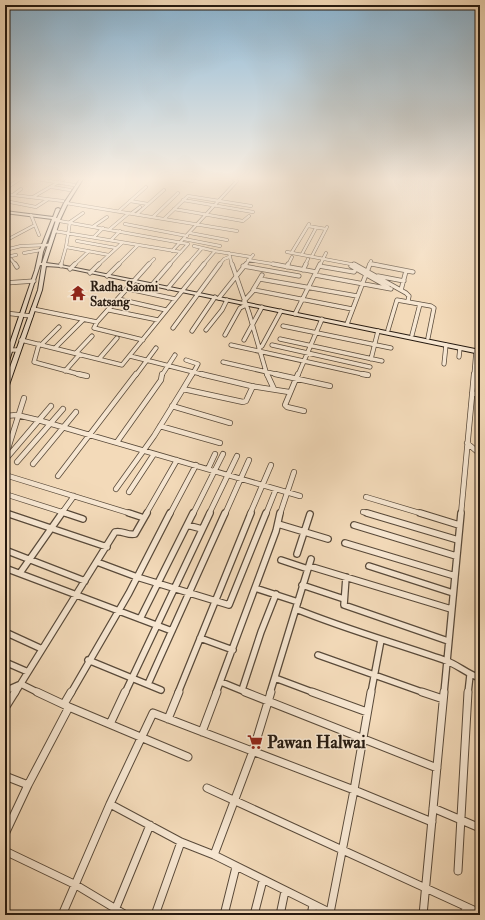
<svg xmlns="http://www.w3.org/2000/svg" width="485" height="920" font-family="'IM FELL Double Pica',serif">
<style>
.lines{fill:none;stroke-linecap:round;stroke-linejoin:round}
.street-far4-casing{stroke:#594a3a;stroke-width:3.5}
.street-far3-casing{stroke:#594a3a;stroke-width:5}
.street-far2-casing{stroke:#594a3a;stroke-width:6}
.street-far1-casing{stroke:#594a3a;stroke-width:8}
.street-casing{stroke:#594a3a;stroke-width:9}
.secondary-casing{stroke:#261a10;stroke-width:2}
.street-far4{stroke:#f7e7d2;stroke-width:2.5}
.street-far3{stroke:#f7e7d2;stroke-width:3.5}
.street-far2{stroke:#f7e7d2;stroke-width:4.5}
.street-far1{stroke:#f7e7d2;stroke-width:5.5}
.street{stroke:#f7e7d2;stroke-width:7}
.secondary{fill:#f7e7d2;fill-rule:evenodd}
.labels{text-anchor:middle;stroke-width:3;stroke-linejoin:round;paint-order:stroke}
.far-poi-label{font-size:13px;font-weight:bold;fill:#261a10;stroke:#f7e7d2;text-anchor:start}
.near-poi-label{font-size:18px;font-weight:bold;fill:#261a10;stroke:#f7e7d2;text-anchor:start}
</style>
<rect width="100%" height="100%" fill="#f3dab9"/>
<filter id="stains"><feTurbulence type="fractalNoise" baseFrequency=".005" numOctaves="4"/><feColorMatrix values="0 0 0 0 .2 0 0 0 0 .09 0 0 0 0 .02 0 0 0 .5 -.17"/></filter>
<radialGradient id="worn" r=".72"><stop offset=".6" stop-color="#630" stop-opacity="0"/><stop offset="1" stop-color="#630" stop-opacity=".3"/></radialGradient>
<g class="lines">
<defs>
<path id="street-far4" d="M37 179 74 185
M182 179 192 181 194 179
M52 187 70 190
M5 189 20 179
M5 194 63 201
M13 195 21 189
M33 197 64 179
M183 200 253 212
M5 201 36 207 47 200
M130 201 148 204
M66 203 237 231
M174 209 243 221 249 216
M119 211 146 187
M132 213 140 207
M137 214 164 190
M153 217 178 193
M164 219 188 196 251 206
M54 220 188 244 169 265
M125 224 187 236
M35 225 39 235
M94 226 107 217
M308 226 326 229
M110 229 129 213
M54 231 181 252
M190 233 227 240
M94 237 103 228
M184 239 220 246
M111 240 120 231
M5 241 35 225 31 215
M77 241 116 248
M194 246 215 251 203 265
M66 247 70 222 83 213
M5 250 21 246 49 245
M172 251 237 181 233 179
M214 251 251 257
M287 252 356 265
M292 252 309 224
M24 253 41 250
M229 253 232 265
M302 254 316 228
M8 256 16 265
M312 256 327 227
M6 257 16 255
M248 260 279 265
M370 264 378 265
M61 265 66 247 109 255
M74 265 89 251
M98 265 122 243
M118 265 138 245
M148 265 154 259
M187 265 202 248
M219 265 224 259 229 257
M245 265 253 255
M288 265 292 257
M305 265 308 259
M320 265 326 253
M369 265 371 261"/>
<path id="street-far3" d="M15 264 17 267
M232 264 249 313 267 375
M273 264 316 272
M354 264 406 293 409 296 408 301
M372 264 413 272
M61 266V264
M243 266 299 276
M319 266 354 272 356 269
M351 266 388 287
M287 267 288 264
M70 269 75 264
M303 270 306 264
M90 273 99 264
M315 275 391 289
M107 276 119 264
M378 276 404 281
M260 279 357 296
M5 283 34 281
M152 285 170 264
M168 288 188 264
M129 289 175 299
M253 290 262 275
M401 290 406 271
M219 298 246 264
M118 299 166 310
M244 301 254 290 352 309
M33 309 97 322 149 264
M109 310 158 320
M5 313 31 316
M295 314 320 264
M97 322 94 328 143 340
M347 324 370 264
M283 326 391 348
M173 328 220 264
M206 330 222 310 227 300
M388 330 397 300 431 306 434 308 428 338
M192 331 215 297
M225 335 240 308 246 305
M412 335 420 304
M280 339 382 361
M21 340 122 365 204 264
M244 340 262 307
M39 344 34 362 82 375
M41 345 59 327
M231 345 367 375
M272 345 370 367
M55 348 83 320
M259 348 262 346 281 311
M5 350H17
M76 353 92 336
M130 356 205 375
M459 357 460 348
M99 359 117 338
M371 359 378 331
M186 360 198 364 192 375
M223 362 280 375
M444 364 446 345
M65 371 80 354
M136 375 156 348
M162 375 175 355
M298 375 322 319
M474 375 476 351"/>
<path id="street-far2" d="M78 374 87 376
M201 374 251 386 289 392
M267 374 274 389
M275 374 330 386
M298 374 285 405 287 407 304 411
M362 374 368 375
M183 389 192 374
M472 393 480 395
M172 406 230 423
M5 416 17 415 38 420 300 496
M160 426 220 443
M117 442 161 380 162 374
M467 443 480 454
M5 458 24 398
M5 460 51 406
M17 462 63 409
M33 464 76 412
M208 469 215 454
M5 475 132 514
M58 476 136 374
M116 489 154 436 183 389 243 402 246 401 253 386
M129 492 154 454
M5 494 68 514
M366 497 423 514
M363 512 371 514
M5 513 9 514
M61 514 74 496
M146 514 177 460
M170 514 196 465
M193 514 223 454
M209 514 237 456
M225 514 249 460
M250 514 271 465
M266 514 276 489
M280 514 294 472
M461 514 474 374"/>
<path id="street-far1" d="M6 513 107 547
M65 513 83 519
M129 513 144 518
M367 513 458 540
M420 513 459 525
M278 524 328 539
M187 525 202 529
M354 525 456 556
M345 543 455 576
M5 550 85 581
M297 554 310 514
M281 560 308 569
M97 562 137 577 229 605 266 513
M309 566 451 609
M369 566 453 593
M5 568 172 631
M20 573 62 513
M346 577 344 605 448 641
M302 585 344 599
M255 588 298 602
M296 609C345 629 395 643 444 660 457 664 467 674 480 678
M140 619 193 513
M5 632 42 649
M200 638 233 650
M318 655 425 693
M88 660 161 690
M5 662 28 672
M275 678 315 693
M221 682 248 693
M148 684 225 513
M242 690 261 632 276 594
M5 691 21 684 39 693
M15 693 115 532C122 530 128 536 135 534L147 513
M71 693 129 593 170 513
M125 693 210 513
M178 693 251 513
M216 693 276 531 280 513
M270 693 311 559
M371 693 381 640
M444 693 461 513
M468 693 470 675"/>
<path id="street" d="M37 692 69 707 188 757
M245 692 437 768
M312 692 367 712
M422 692 443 699
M64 704 71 692
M5 708 15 692
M168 719 179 692
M110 724 125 692
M202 732 217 692
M5 776 28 785
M207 788 480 913
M110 804 181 842 214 855 335 915
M433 808 480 828
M5 834 28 785 69 707
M5 851 76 885 126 915
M214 855 253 751 271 692
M458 871 468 692
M464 906 468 915
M330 913 354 790 432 822
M62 915 110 804 153 713 354 790 371 692
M113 915 150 825
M155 915 181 842
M224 915 236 867
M254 915 263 880
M280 915 285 891
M311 915 313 905
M423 915 444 692"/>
<path id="secondary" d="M80 179H83L68 203 60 220 46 263 61 265 480 350V354L61 267 46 266 42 290 8 388 5 390V381L38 290 42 265H40L8 364 5 366V357L35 270 39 252 52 219 5 213V211L53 217 56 209 58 208 60 209 56 218H57L64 203ZM55 220H56L42 263H41L43 252Z"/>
</defs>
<use href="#street-far4" class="street-far4-casing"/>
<use href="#street-far3" class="street-far3-casing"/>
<use href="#street-far2" class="street-far2-casing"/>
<use href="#street-far1" class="street-far1-casing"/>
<use href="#street" class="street-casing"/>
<use href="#secondary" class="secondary-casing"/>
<use href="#street-far4" class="street-far4"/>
<use href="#street-far3" class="street-far3"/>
<use href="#street-far2" class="street-far2"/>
<use href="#street-far1" class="street-far1"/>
<use href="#street" class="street"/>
<use href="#secondary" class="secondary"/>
</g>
<linearGradient id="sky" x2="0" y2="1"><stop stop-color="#8ab6d5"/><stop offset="0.58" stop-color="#faeee0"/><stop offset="1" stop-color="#faeee0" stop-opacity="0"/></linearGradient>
<rect width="485" height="308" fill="url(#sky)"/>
<defs>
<symbol id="temple-bare" viewBox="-9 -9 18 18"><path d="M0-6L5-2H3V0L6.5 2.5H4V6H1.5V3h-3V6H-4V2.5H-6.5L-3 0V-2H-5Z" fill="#8f2418" stroke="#f7e7d2" stroke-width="2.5" paint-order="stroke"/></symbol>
<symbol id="supermarket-bare" viewBox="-9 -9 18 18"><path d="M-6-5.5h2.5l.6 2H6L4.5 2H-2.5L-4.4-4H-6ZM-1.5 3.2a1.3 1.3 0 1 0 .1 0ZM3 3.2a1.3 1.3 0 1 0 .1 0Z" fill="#8f2418" stroke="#f7e7d2" stroke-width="2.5" paint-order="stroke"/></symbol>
</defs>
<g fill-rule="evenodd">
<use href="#temple-bare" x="67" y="282" width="22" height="22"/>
<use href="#supermarket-bare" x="244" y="731" width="22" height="22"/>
</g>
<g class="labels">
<g class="far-poi-label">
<text x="90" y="291">Radha Saomi<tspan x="90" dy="15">Satsang</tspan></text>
</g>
<g class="near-poi-label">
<text x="267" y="748">Pawan Halwai</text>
</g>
</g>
<rect width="485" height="920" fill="none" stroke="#f3dab9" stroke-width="20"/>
<rect x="6" y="6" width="473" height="908" fill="none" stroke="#261a10" stroke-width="2"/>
<rect x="10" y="10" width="465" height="900" fill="none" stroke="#261a10"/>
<rect width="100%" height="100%" filter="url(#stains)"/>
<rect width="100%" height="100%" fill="url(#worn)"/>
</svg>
